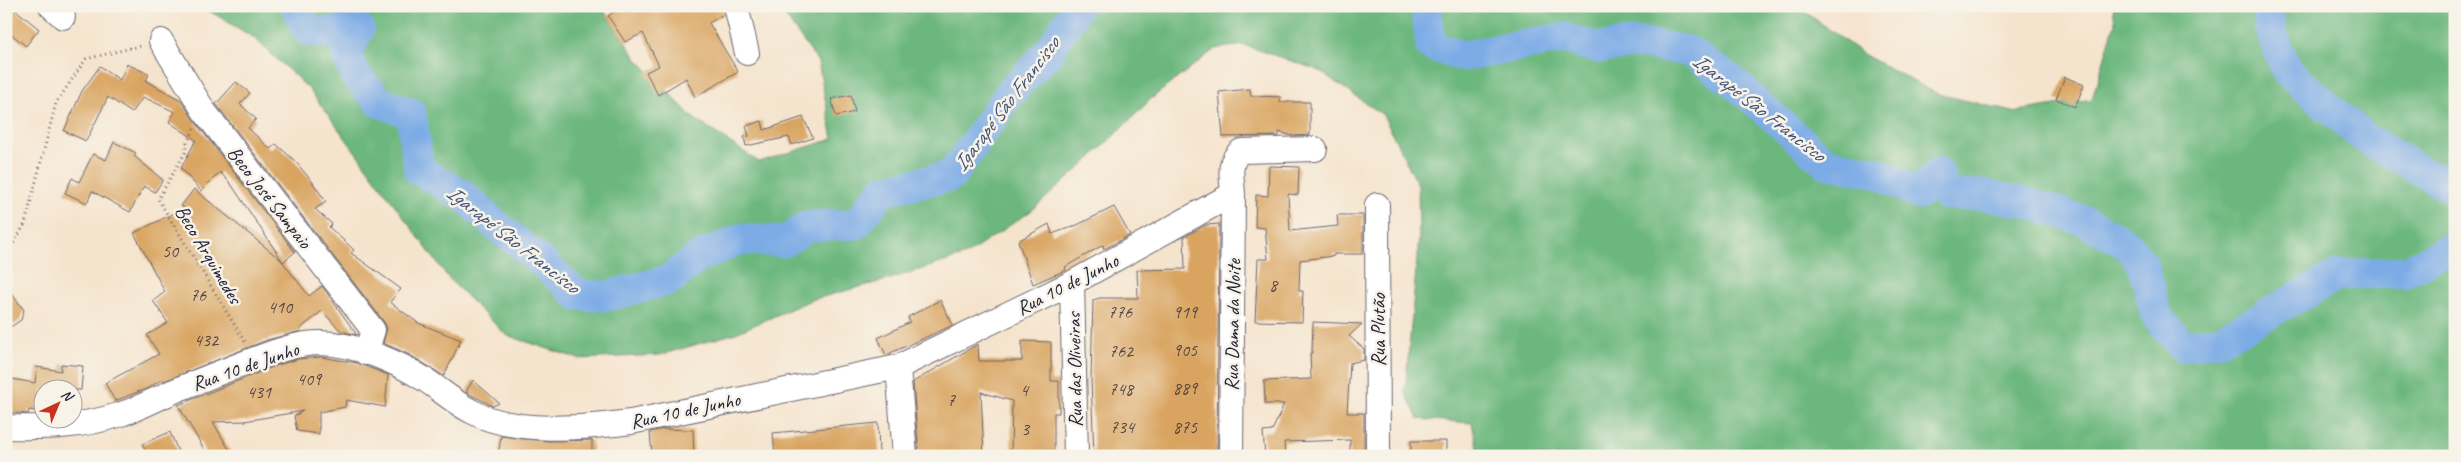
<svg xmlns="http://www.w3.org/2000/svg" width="2461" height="462" font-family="Caveat,sans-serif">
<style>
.forest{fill:#6cb77e;stroke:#476c5c}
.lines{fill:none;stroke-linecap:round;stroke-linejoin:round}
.river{stroke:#7cabe6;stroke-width:31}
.building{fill:#d9a461}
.minor-casing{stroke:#6c666e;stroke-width:26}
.path{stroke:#6c666e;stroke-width:3;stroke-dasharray:1 4;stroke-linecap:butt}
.minor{stroke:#fff;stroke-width:24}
.labels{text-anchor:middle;stroke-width:5;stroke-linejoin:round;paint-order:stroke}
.number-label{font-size:18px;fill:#504244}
.street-label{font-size:20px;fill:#22223b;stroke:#f7f3e8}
.water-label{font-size:21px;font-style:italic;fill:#425277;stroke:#f7f3e8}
</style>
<rect width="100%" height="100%" fill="#f7f3e8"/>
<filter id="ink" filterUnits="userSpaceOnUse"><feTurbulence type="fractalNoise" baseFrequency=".02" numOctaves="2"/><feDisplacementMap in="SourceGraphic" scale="10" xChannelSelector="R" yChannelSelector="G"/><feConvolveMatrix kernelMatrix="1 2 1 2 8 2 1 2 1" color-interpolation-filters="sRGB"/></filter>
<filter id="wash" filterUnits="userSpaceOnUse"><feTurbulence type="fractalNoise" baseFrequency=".0096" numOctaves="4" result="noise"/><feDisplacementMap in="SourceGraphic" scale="20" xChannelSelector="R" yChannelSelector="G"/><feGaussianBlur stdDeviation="1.12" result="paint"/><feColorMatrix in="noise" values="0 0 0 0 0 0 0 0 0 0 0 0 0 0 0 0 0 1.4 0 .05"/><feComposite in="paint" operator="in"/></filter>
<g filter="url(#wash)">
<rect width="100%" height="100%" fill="#f5e4cd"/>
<path class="forest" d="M201 6H601L637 59 692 117 759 162 833 139 818 62 778 6H1797L1863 54 1935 93 2013 112 2092 99 2115 23 2113 6H2455V456H1479L1472 423 1418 419 1405 392 1419 237 1418 185 1383 115 1318 70 1244 45 1215 49 1152 98 1092 157 1031 211 966 255 890 279 811 300 736 333 660 355 579 359 506 335 450 280 309 89 253 37Z"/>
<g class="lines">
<path class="river" d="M296 6 308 31 322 33 359 29 346 54 355 75 381 103 411 113 419 170 464 196 491 221 543 263 578 295 607 296 669 280 697 258 740 239 784 242 808 226 856 224 883 190 951 176 1011 91 1048 53 1078 6
M1426 6 1431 46 1463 56 1564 38 1597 48 1639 43 1689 51 1731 80 1826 163 1876 172 1918 194 1938 172 1946 195H1986L2025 202 2085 221 2127 244 2143 265 2156 315 2182 346 2220 340 2338 275 2406 271 2455 246
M2268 6 2270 28 2287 71 2367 140 2455 190"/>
</g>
<g id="blocks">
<path class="building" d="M6 6H11L39 29 26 46 6 30Z
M622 6H723L724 14 709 23 738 72 695 97 686 78 658 95 646 72 659 66 643 33 625 42 608 16Z
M127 64 149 74 146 81 181 100 193 119 295 252 283 262 231 184 220 172 201 191 181 168 196 140 169 122 175 112 143 97 132 113 108 97 86 141 64 131 82 91 100 66 120 80Z
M2065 77 2084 85 2075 107 2056 99Z
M236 82 250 93 240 104 256 119 248 128 270 149 276 144 295 161 311 180 326 202 315 209 332 224 329 227 354 250 351 253 401 289 390 302 418 323 461 340 444 376 410 355 383 343 387 328 384 322 216 104Z
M1250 89 1251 96 1281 97 1280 102H1310V135L1293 136 1279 132V136L1223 137 1219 92Z
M851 95 855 112 836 116 831 99Z
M803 117 813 138 792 145 789 137 746 146 744 137 749 136 746 126 762 121 764 130Z
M114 142 136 153 134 156 163 180 155 192 144 186 130 212 92 191 87 203 65 193 72 178 79 182 93 154 106 160Z
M1269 166 1299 167 1298 195 1288 194 1290 231 1338 226 1337 215H1363V254H1334V256L1300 260 1299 291H1303L1302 322 1255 321 1258 259H1268L1265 228 1255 227 1256 195 1268 196Z
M194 189 281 260 309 296 322 286 357 335 341 331 322 311 300 329 301 331 267 340 164 381 162 379 150 387 115 401 105 383 159 354 147 335 168 323 153 301 165 292 134 233 184 208 181 206Z
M1114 207 1130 235 1104 249 1103 245 1065 267 1066 270 1033 284 1018 241 1049 224 1052 234 1077 225Z
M1219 224 1217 456H1094L1091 380 1093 300 1100 298H1138L1137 270 1185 269 1184 237 1206 225Z
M6 286 24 310 21 320 6 330Z
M940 300 953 325 886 355 878 338 910 322 908 317Z
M1313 322 1362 324 1349 336 1364 349V360L1350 363 1347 413H1364V456H1350V440L1284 442 1285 455 1265 456 1263 432 1272 431 1284 404H1265L1264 381 1311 379 1310 353H1312Z
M1022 341 1051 342V381H1059V413H1054V456H1011L1012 401 981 392 984 456H919L913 382 978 344 979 361H1022Z
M321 357 357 363 388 375 385 407 346 400 345 407 319 412V434L297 431 294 416 303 411 245 421 213 422 233 456H208L178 405 275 366 298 359Z
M61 364 83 366 81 390H42V412L29 410 28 414 6 412V378L35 383 37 367 61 371Z
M473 380 499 403 493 406 466 392Z
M878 423 879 456H775L773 433Z
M664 429 693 430 694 456H652L650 432Z
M170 432 180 456H148L142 444Z
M501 436 548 441 592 440V456H498Z
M1411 441H1446V456H1411Z"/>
</g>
</g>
<g filter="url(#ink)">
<use href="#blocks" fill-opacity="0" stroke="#6c666e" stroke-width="1"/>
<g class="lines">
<defs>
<path id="minor" d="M51 6 63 17
M736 6 747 53
M161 41 204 111 373 330 366 353
M1377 205 1378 456
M1072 283 1076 456
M898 367 905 456
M6 427C45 428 82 427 118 415 138 409 156 399 174 391 201 380 228 369 255 359 276 351 298 343 321 343 356 344 398 362 427 381 442 391 455 403 471 411 513 435 584 428 631 422L898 367 1072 283 1233 194
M1231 456 1233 194C1232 177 1227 162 1241 151L1315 149"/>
</defs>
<use href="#minor" class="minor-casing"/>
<path class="path" d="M194 129 187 143 185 153 158 199 245 342
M6 256 25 224 56 103 86 59 144 45"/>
<use href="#minor" class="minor"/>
</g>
</g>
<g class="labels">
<g class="number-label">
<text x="170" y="257">50</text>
<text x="1273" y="291">8</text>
<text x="198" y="301">76</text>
<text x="280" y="313">410</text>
<text x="1120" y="318">776</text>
<text x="1185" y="318">919</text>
<text x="206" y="346">432</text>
<text x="1185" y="356">905</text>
<text x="1121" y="357">762</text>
<text x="309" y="385">409</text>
<text x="1185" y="394">889</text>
<text x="1121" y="395">748</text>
<text x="1024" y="396">4</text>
<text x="259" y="398">431</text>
<text x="951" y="406">7</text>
<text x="1122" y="433">734</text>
<text x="1185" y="433">875</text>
<text x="1025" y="435">3</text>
</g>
<g class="street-label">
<text transform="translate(270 197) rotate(52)" y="7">Beco José Sampaio</text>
<text transform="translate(209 254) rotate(59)" y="7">Beco Arquimedes</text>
<text transform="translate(1067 284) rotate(-27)" y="7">Rua 10 de Junho</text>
<text transform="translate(1232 325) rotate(-89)" y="7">Rua Dama da Noite</text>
<text transform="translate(1378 330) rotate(-90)" y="7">Rua Plutão</text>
<text transform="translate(245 366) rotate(-19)" y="7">Rua 10 de Junho</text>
<text transform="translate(1074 370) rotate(-91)" y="7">Rua das Oliveiras</text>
<text transform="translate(685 410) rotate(-12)" y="7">Rua 10 de Junho</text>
</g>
<g class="water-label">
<text transform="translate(1006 104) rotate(-53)" y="7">Igarapé São Francisco</text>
<text transform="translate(1759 107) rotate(38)" y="7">Igarapé São Francisco</text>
<text transform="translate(513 239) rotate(38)" y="7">Igarapé São Francisco</text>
</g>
</g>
<rect width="2461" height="462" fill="none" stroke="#f7f3e8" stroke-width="25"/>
<g transform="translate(58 404) rotate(44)"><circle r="24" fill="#f7f3e8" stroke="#a29fa3"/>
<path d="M0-4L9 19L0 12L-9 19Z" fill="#c8321e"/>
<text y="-8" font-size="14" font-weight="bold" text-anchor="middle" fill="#22223b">N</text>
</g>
</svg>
